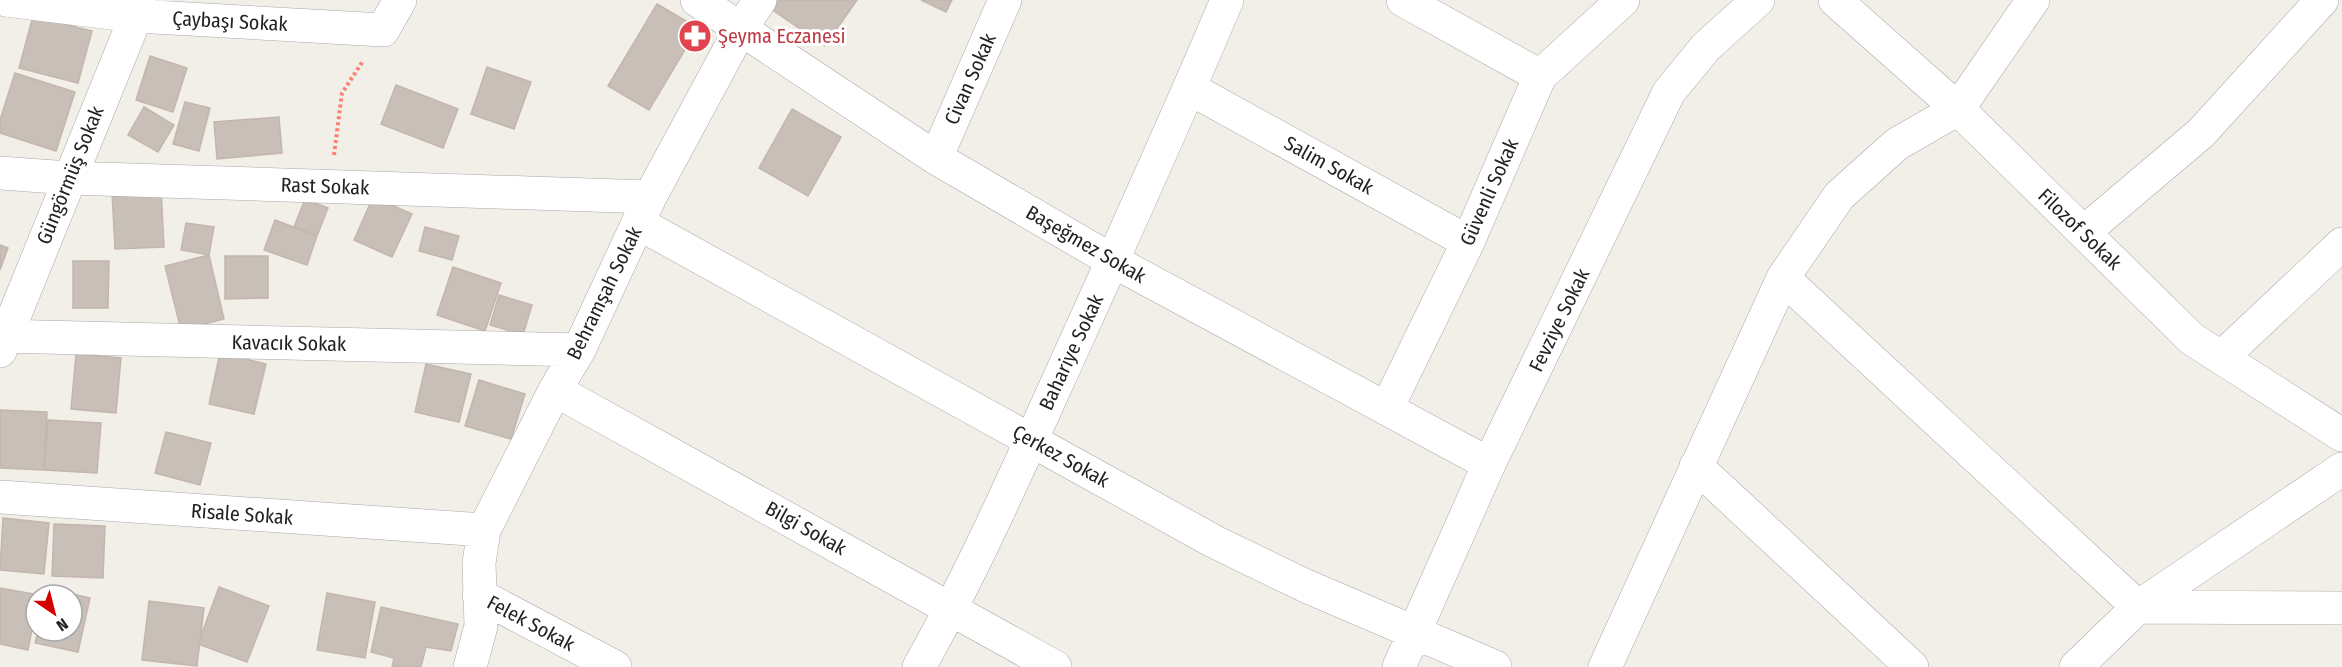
<svg xmlns="http://www.w3.org/2000/svg" width="2342" height="667" font-family="'Fira Sans Condensed',sans-serif">
<style>
.building{fill:#c7bfb8;stroke:#c4b6ab;stroke-width:1.5}
.lines{fill:none;stroke-linecap:round;stroke-linejoin:round}
.minor-casing{stroke:#a9a9a9;stroke-width:34}
.path{stroke:#fa8072;stroke-width:4;stroke-dasharray:3 3;stroke-linecap:butt}
.minor{stroke:#fff;stroke-width:33}
.labels{text-anchor:middle;stroke-width:6;stroke-linejoin:round;paint-order:stroke}
.street-label{font-size:20px;fill:#222;stroke:#fff}
.health-label{font-size:20px;fill:#be3a42;stroke:#fff;text-anchor:start}
</style>
<rect width="100%" height="100%" fill="#f2efe9"/>
<path class="building" d="M777 0H857L825 46 771 9Z
M921 0H952L946 12Z
M657 4 698 28 649 110 608 86Z
M33 16 92 31 78 83 19 68Z
M150 56 187 68 173 112 136 100Z
M487 67 531 82 514 129 471 114Z
M15 73 75 92 56 151 0 133V120Z
M396 85 458 109 443 148 381 124Z
M185 102 210 108 199 151 173 144Z
M144 107 174 125 158 152 128 135Z
M792 109 841 137 808 196 759 168Z
M279 117 282 153 217 159 214 122Z
M161 189 164 247 115 249 112 192Z
M373 197 412 214 392 257 354 240Z
M305 199 328 208 317 236 294 227Z
M275 220 317 236 307 265 264 250Z
M186 223 214 227 209 255 181 250Z
M425 227 459 236 452 260 419 251Z
M0 245 8 248 0 270Z
M209 255 224 319 181 330 165 266Z
M225 256H268V298L225 299Z
M73 261H109L108 308H73Z
M453 267 501 283 485 331 437 315Z
M499 295 532 305 523 335 490 325Z
M220 353 266 364 254 414 209 404Z
M76 354 121 358 116 413 71 409Z
M426 364 471 374 459 422 415 412Z
M479 380 525 394 511 439 465 426Z
M0 410 47 412 44 470 0 468Z
M48 420 101 423 97 473 44 470Z
M166 432 211 443 200 485 155 473Z
M3 518 49 523 44 574 0 570Z
M54 524 105 526 103 578 52 576Z
M219 587 269 606 247 662 198 644Z
M0 588 39 595H36V609L28 650 0 644Z
M48 588 90 598 78 652 35 643 38 631H72V595H46Z
M327 593 375 602 365 658 317 650Z
M149 601 204 608 197 666 142 660Z
M381 607 458 624 451 651 426 647 421 667H392L394 658 371 652Z"/>
<g class="lines">
<defs>
<path id="minor" d="M6 0 136 16 383 30 400 0
M697 0 936 158 1113 261 1489 464
M1403 0 1540 76
M1835 0 1958 109 2192 339 2342 435
M1189 88 1468 242
M936 158 1005 0
M0 173 69 178 650 197
M638 223 1215 542 1306 586 1495 667
M2084 232 2201 133 2322 0
M1783 278 2138 607 2342 608
M0 336 579 350
M0 351 136 16 140 0
M2222 357 2342 244
M555 390 1055 667
M1387 408 1468 242 1540 76 1623 0
M1696 466 1912 667
M0 497 484 530
M479 595 615 667
M470 667 481 626 479 563 484 530 555 390 579 350 650 197 740 30 760 0
M919 667C971 575 1014 478 1058 381 1115 255 1173 128 1227 0
M1399 667 1489 464 1669 92 1706 47 1758 0
M1605 667 1783 278 1839 196 1897 144 1958 109 2033 0
M2076 667 2138 607 2342 469"/>
</defs>
<use href="#minor" class="minor-casing"/>
<path class="path" d="M334 155 342 93 363 61"/>
<use href="#minor" class="minor"/>
</g>
<defs>
<symbol id="pharmacy-disc" viewBox="-11 -11 22 22"><circle r="9.5" fill="#e0444e" stroke="#fff"/><path d="M-2-6h4v4h4v4h-4v4h-4v-4h-4v-4h4Z" fill="#fff"/></symbol>
</defs>
<g fill-rule="evenodd">
<use href="#pharmacy-disc" x="676" y="17" width="38" height="38"/>
</g>
<g class="labels">
<g class="street-label">
<text transform="translate(230 21) rotate(3)" y="7">Çaybaşı Sokak</text>
<text transform="translate(970 79) rotate(-66)" y="7">Civan Sokak</text>
<text transform="translate(1329 165) rotate(29)" y="7">Salim Sokak</text>
<text transform="translate(70 175) rotate(-68)" y="7">Güngörmüş Sokak</text>
<text transform="translate(325 186) rotate(2)" y="7">Rast Sokak</text>
<text transform="translate(1489 192) rotate(-66)" y="7">Güvenli Sokak</text>
<text transform="translate(2080 229) rotate(44)" y="7">Filozof Sokak</text>
<text transform="translate(1086 244) rotate(30)" y="7">Başeğmez Sokak</text>
<text transform="translate(604 293) rotate(-64)" y="7">Behramşah Sokak</text>
<text transform="translate(1559 320) rotate(-64)" y="7">Fevziye Sokak</text>
<text transform="translate(289 343) rotate(1)" y="7">Kavacık Sokak</text>
<text transform="translate(1071 352) rotate(-65)" y="7">Bahariye Sokak</text>
<text transform="translate(1061 456) rotate(29)" y="7">Çerkez Sokak</text>
<text transform="translate(242 514) rotate(4)" y="7">Risale Sokak</text>
<text transform="translate(806 528) rotate(29)" y="7">Bilgi Sokak</text>
<text transform="translate(531 623) rotate(28)" y="7">Felek Sokak</text>
</g>
<g class="health-label">
<text x="718" y="43">Şeyma Eczanesi</text>
</g>
</g>
<g transform="translate(54 613) rotate(145)"><circle r="28" fill="#ffffff" stroke="#a7a7a7" stroke-width="1.5"/>
<path d="M0-4.5L10 22L0 15L-10 22Z" fill="#d40000"/>
<text y="-9" font-size="16" font-weight="bold" text-anchor="middle" fill="#222222">N</text>
</g>
</svg>
